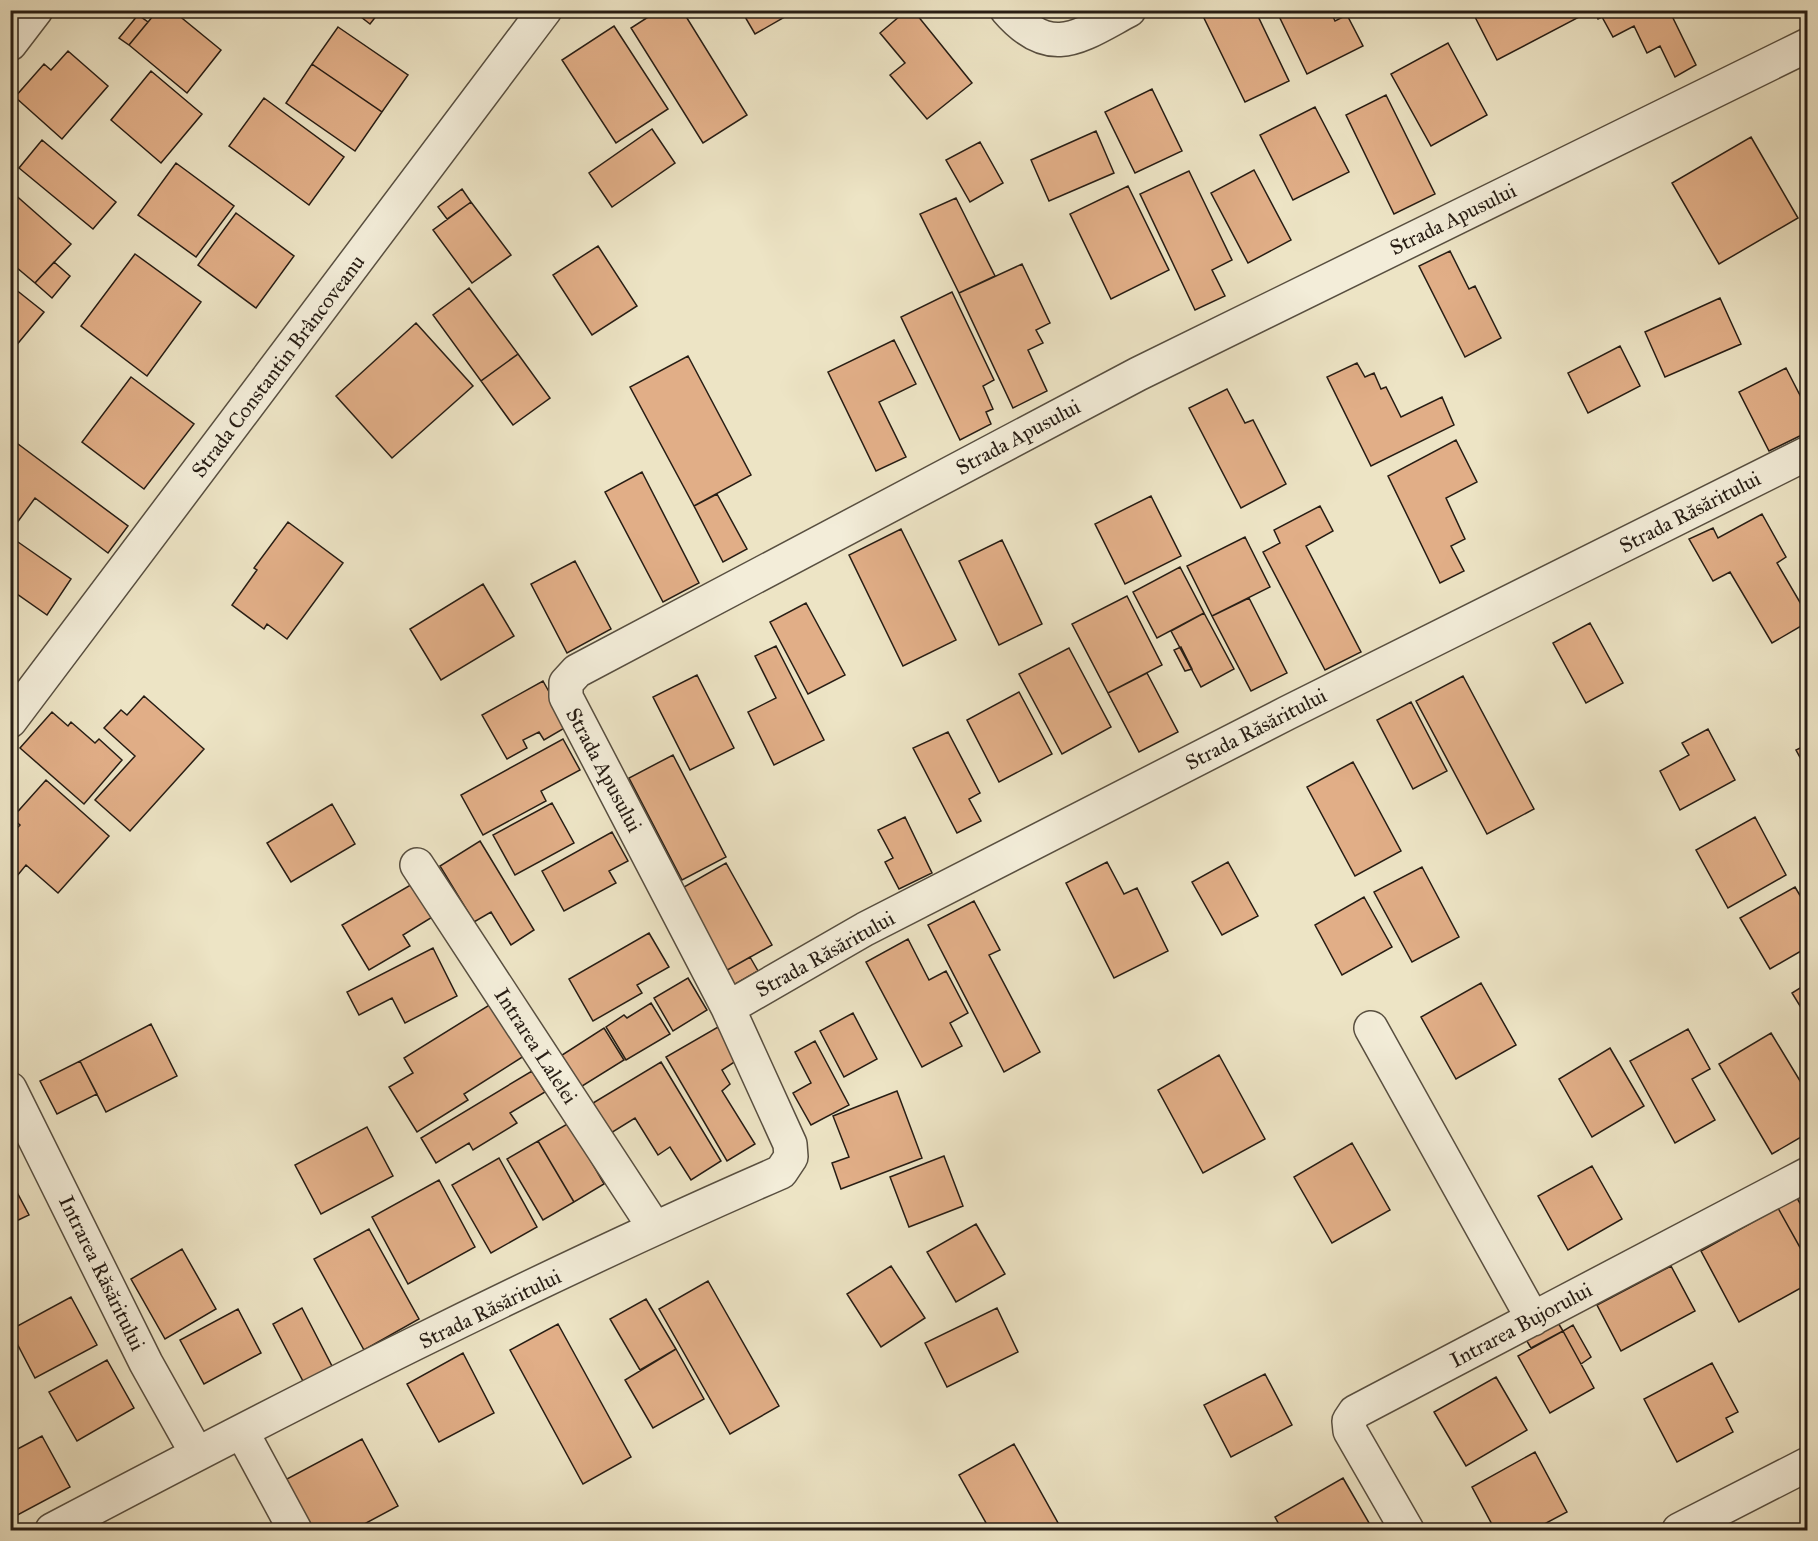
<svg xmlns="http://www.w3.org/2000/svg" width="1818" height="1541" font-family="'IM FELL Great Primer',serif">
<style>
.building{fill:#e1ae87;stroke:#271d14;stroke-width:1.5}
.lines{fill:none;stroke-linecap:round;stroke-linejoin:round}
.minor-casing{stroke:#584f40;stroke-width:36}
.minor{stroke:#f3edd9;stroke-width:33}
.labels{text-anchor:middle;stroke-width:5;stroke-linejoin:round;paint-order:stroke}
.street-label{font-size:21px;fill:#271d14;stroke:#f3edd9}
</style>
<rect width="100%" height="100%" fill="#ede4c5"/>
<filter id="stains"><feTurbulence type="fractalNoise" baseFrequency=".00333" numOctaves="4"/><feColorMatrix values="0 0 0 0 .2 0 0 0 0 .09 0 0 0 0 .02 0 0 0 .5 -.17"/></filter>
<radialGradient id="worn" r=".72"><stop offset=".6" stop-color="#630" stop-opacity="0"/><stop offset="1" stop-color="#630" stop-opacity=".3"/></radialGradient>
<path class="building" d="M158 10H172L221 50 187 93 129 45Z
M352 10H381L370 24Z
M659 10H682L747 115 703 143 631 28Z
M741 10H788L790 14 755 34Z
M907 10H913L972 83 927 119 890 75 905 63 880 33Z
M1200 10H1255L1289 81 1245 102Z
M1276 10H1330L1335 21 1347 15 1363 46 1307 74Z
M1481 10H1581L1583 15 1497 60 1474 15Z
M1594 10H1669L1696 65 1675 77 1660 46 1647 53 1634 26 1613 37 1602 17 1598 19Z
M138 15 148 22 129 45 119 38Z
M614 26 668 109 616 143 562 60Z
M338 27 408 75 382 112 312 64Z
M1448 43 1487 115 1431 146 1391 74Z
M68 51 108 86 62 139 15 97 44 64 51 70Z
M312 64 382 112 355 151 286 103Z
M151 71 202 114 161 163 111 120Z
M1152 89 1182 151 1135 173 1105 112Z
M1386 95 1435 194 1394 214 1346 115Z
M264 98 344 157 309 205 229 146Z
M1315 107 1349 172 1293 200 1260 135Z
M652 129 675 163 612 207 589 173Z
M1096 131 1114 173 1049 201 1031 160Z
M1751 137 1798 218 1719 264 1672 183Z
M42 140 116 202 93 229 19 168Z
M980 142 1003 183 970 202 946 160Z
M176 163 234 206 196 257 138 215Z
M1254 170 1291 240 1248 263 1211 193Z
M1189 171 1232 260 1212 270 1225 296 1195 310 1140 194Z
M1128 186 1169 270 1111 299 1070 214Z
M462 189 471 202 447 219 438 207Z
M12 192 71 244 35 283 10 262Z
M956 198 995 276 959 293 920 214Z
M471 202 511 255 472 283 433 230Z
M236 213 294 256 256 308 198 265Z
M598 246 637 306 592 335 553 275Z
M1450 251 1469 289 1475 286 1501 338 1465 357 1419 266Z
M135 254 201 302 147 376 81 326Z
M54 262 70 276 52 298 35 283Z
M1022 264 1050 323 1036 330 1043 343 1028 350 1047 391 1013 408 959 293Z
M10 285 44 312 10 353Z
M469 288 518 354 481 381 433 315Z
M952 292 994 380 983 386 993 409 986 412 991 424 960 440 901 317Z
M1720 298 1741 344 1665 377 1645 332Z
M416 323 473 386 392 458 336 396Z
M894 340 916 384 879 402 906 457 876 471 828 372Z
M1620 346 1640 386 1588 413 1568 373Z
M518 354 550 398 513 425 481 381Z
M688 356 751 475 694 506 630 387Z
M1357 363 1365 377 1374 373 1381 389 1386 387 1401 417 1442 397 1454 425 1371 466 1327 377Z
M1786 368 1808 411V432L1769 451 1739 392Z
M131 377 194 424 144 489 82 442Z
M1227 389 1245 423 1253 420 1286 484 1241 508 1189 408Z
M10 438 128 526 108 553 35 498 14 527 10 524Z
M1456 440 1477 482 1446 498 1465 539 1451 546 1464 571 1440 583 1388 476Z
M642 472 699 583 663 602 605 492Z
M717 494 747 549 723 562 694 506Z
M1151 496 1181 556 1125 584 1095 524Z
M1320 506 1333 531 1306 546 1361 652 1325 670 1263 552 1280 543 1274 530Z
M1762 514 1786 557 1777 563 1808 616V622L1772 643 1730 572 1713 581 1689 539 1713 528 1718 538Z
M288 522 343 563 287 639 267 624 264 629 232 605 257 570 254 568Z
M901 529 956 640 903 666 849 555Z
M1245 537 1270 587 1212 616 1187 566Z
M1002 540 1042 624 999 645 959 561Z
M18 542 71 579 47 615 10 589V553Z
M575 561 611 629 567 653 531 584Z
M1180 567 1204 613 1157 638 1133 592Z
M483 584 514 636 441 680 410 629Z
M1127 596 1162 665 1108 693 1072 624Z
M1249 598 1287 673 1251 691 1212 616Z
M806 603 845 675 808 694 770 622Z
M1204 613 1234 669 1201 687 1171 631Z
M1590 623 1623 683 1586 703 1553 643Z
M776 646 824 740 774 765 748 712 776 698 755 656Z
M1181 647 1192 669 1185 671 1174 650Z
M1069 648 1111 727 1062 754 1019 674Z
M1147 673 1178 732 1139 752 1108 693Z
M697 675 734 748 690 770 653 697Z
M1463 676 1534 809 1487 834 1416 701Z
M543 681 568 726 544 740 539 732 523 740 527 748 507 759 482 715Z
M1019 692 1052 754 999 782 967 720Z
M144 696 204 749 130 831 95 800 135 756 104 728 121 710 127 715Z
M1411 702 1447 771 1413 789 1377 720Z
M52 712 68 726 71 722 95 743 99 739 122 760 84 804 20 748Z
M1708 729 1735 780 1680 810 1660 771 1689 755 1682 743Z
M948 732 980 793 969 799 981 821 957 833 913 748Z
M563 739 580 770 541 791 546 801 483 835 461 795Z
M1808 744V772L1796 750Z
M673 755 726 857 682 880 629 778Z
M1353 762 1401 851 1355 876 1307 787Z
M46 780 109 836 58 893 26 865 17 876 10 870V835L20 825 12 818Z
M552 803 574 843 515 875 493 835Z
M332 804 355 844 291 882 267 843Z
M905 817 932 873 899 889 885 862 893 858 878 830Z
M1755 817 1786 875 1728 908 1696 850Z
M612 832 628 861 609 871 616 883 564 911 542 871Z
M480 841 534 930 511 945 491 912 474 922 440 866Z
M1107 862 1124 894 1137 888 1168 951 1114 978 1066 883Z
M1228 862 1258 916 1222 935 1192 882Z
M726 863 772 945 722 973 677 891Z
M1422 867 1459 937 1412 962 1374 892Z
M414 883 434 916 403 935 410 946 369 970 342 925Z
M1795 887 1808 909V947L1770 969 1740 918Z
M1364 897 1392 947 1342 975 1315 925Z
M974 901 1000 950 989 955 1040 1052 1004 1072 928 925Z
M649 933 669 967 637 985 642 993 593 1021 569 979Z
M908 939 929 980 946 971 968 1013 950 1023 962 1046 922 1067 866 962Z
M433 948 457 996 405 1023 392 998 359 1015 347 992Z
M750 957 758 971 730 987 722 973Z
M688 978 707 1010 673 1031 654 998Z
M1481 983 1516 1045 1456 1079 1421 1017Z
M1808 983V1019L1792 993Z
M651 1003 670 1034 626 1060 606 1027 624 1015 627 1018Z
M491 1004 524 1056 464 1094 468 1100 417 1132 389 1087 413 1073 404 1058Z
M853 1013 877 1059 844 1077 820 1031Z
M151 1024 177 1076 106 1112 80 1061Z
M718 1027 736 1061 722 1070 730 1084 722 1091 755 1144 727 1161 666 1057Z
M604 1028 624 1060 579 1088 559 1057Z
M1688 1029 1710 1069 1692 1079 1715 1120 1675 1143 1630 1061Z
M1771 1033 1808 1094V1133L1772 1154 1719 1064Z
M815 1041 849 1105 811 1125 793 1093 811 1083 795 1052Z
M1610 1048 1644 1106 1592 1137 1559 1079Z
M1219 1055 1265 1139 1203 1173 1158 1090Z
M80 1061 97 1094 57 1114 40 1081Z
M661 1062 721 1161 691 1180 670 1147 658 1155 635 1118 611 1133 593 1103Z
M532 1071 545 1092 510 1113 517 1123 473 1150 469 1143 436 1163 421 1138Z
M897 1091 922 1158 841 1189 832 1163 849 1157 833 1116Z
M569 1123 604 1184 574 1202 538 1141Z
M367 1127 393 1176 321 1214 295 1165Z
M538 1141 574 1202 543 1220 507 1159Z
M1352 1143 1390 1210 1332 1243 1294 1177Z
M944 1156 963 1206 909 1227 890 1177Z
M499 1158 537 1227 491 1253 452 1185Z
M1592 1166 1622 1219 1568 1250 1538 1196Z
M10 1179 29 1215 10 1224Z
M439 1180 475 1247 408 1284 372 1217Z
M1797 1198 1808 1217 1806 1258 1778 1208Z
M1778 1208 1808 1262V1284L1739 1322 1701 1251Z
M976 1224 1005 1274 956 1302 927 1252Z
M369 1229 419 1319 364 1350 314 1259Z
M182 1249 216 1309 165 1339 131 1279Z
M891 1266 925 1318 881 1347 847 1294Z
M1671 1266 1695 1311 1621 1351 1597 1305Z
M708 1281 779 1406 730 1434 659 1309Z
M71 1297 97 1345 35 1378 10 1330Z
M646 1299 676 1349 640 1370 610 1319Z
M302 1308 333 1368 304 1383 273 1324Z
M997 1308 1018 1352 947 1387 925 1343Z
M238 1309 261 1353 204 1384 180 1340Z
M1557 1321 1563 1331 1531 1348 1525 1338Z
M558 1324 631 1457 583 1484 510 1350Z
M1573 1325 1591 1357 1581 1364 1563 1331Z
M1563 1331 1594 1388 1550 1413 1518 1356Z
M676 1349 704 1399 653 1428 625 1380Z
M463 1353 494 1413 439 1442 407 1384Z
M107 1360 134 1408 77 1441 49 1392Z
M1712 1363 1738 1412 1726 1418 1733 1432 1677 1462 1644 1399Z
M1265 1374 1292 1425 1231 1457 1204 1405Z
M1496 1377 1527 1430 1466 1466 1434 1412Z
M42 1436 70 1487 10 1519V1453Z
M362 1439 398 1506 353 1530H313L285 1480Z
M1014 1444 1062 1530H990L959 1475Z
M1535 1452 1567 1512 1533 1530H1495L1472 1487Z
M1343 1478 1372 1528 1282 1530 1275 1517Z"/>
<g class="lines">
<defs>
<path id="minor" d="M1007 10C1051 61 1080 36 1129 10
M10 44 36 10
M10 721 545 10
M417 865 654 1227
M728 1008 865 929 1287 713 1808 453
M1371 1028 1533 1319
M10 1089 146 1363 197 1454
M242 1432 295 1530
M52 1530C291 1404 533 1280 781 1172L791 1157 790 1144 728 1008 566 697V683L577 671 1138 374 1808 45
M1407 1530 1350 1431 1349 1421 1355 1412 1808 1174
M1679 1530 1808 1464"/>
</defs>
<use href="#minor" class="minor-casing"/>
<use href="#minor" class="minor"/>
</g>
<g class="labels">
<g class="street-label">
<text transform="translate(1453 219) rotate(-26)" y="7">Strada Apusului</text>
<text transform="translate(278 366) rotate(-53)" y="7">Strada Constantin Brâncoveanu</text>
<text transform="translate(1018 437) rotate(-28)" y="7">Strada Apusului</text>
<text transform="translate(1690 512) rotate(-27)" y="7">Strada Răsăritului</text>
<text transform="translate(1256 729) rotate(-27)" y="7">Strada Răsăritului</text>
<text transform="translate(604 770) rotate(62)" y="7">Strada Apusului</text>
<text transform="translate(825 954) rotate(-29)" y="7">Strada Răsăritului</text>
<text transform="translate(536 1046) rotate(57)" y="7">Intrarea Lalelei</text>
<text transform="translate(102 1273) rotate(64)" y="7">Intrarea Răsăritului</text>
<text transform="translate(490 1309) rotate(-26)" y="7">Strada Răsăritului</text>
<text transform="translate(1521 1325) rotate(-28)" y="7">Intrarea Bujorului</text>
</g>
</g>
<rect width="1818" height="1541" fill="none" stroke="#ede4c5" stroke-width="36"/>
<rect x="12" y="12" width="1794" height="1517" fill="none" stroke="#271d14" stroke-width="3"/>
<rect x="18" y="18" width="1782" height="1505" fill="none" stroke="#271d14" stroke-width="1.5"/>
<rect width="100%" height="100%" filter="url(#stains)"/>
<rect width="100%" height="100%" fill="url(#worn)"/>
</svg>
